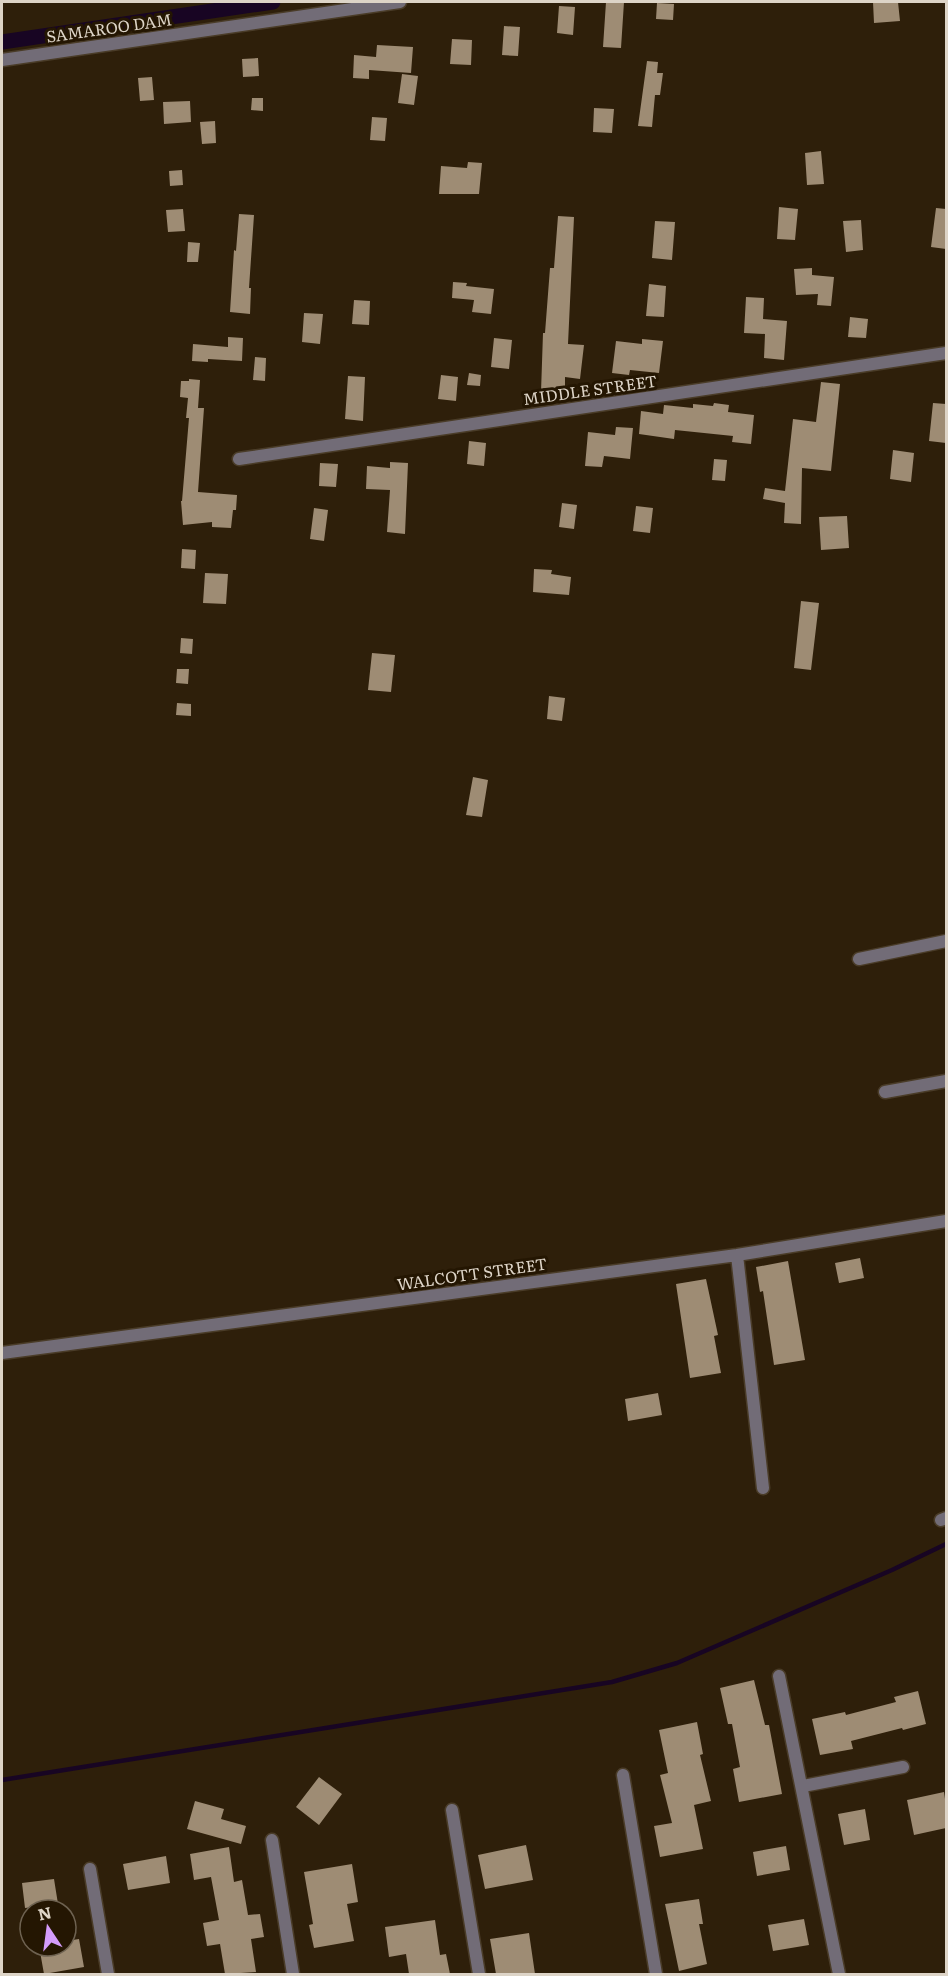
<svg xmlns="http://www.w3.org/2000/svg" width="948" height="1976" font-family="Literata,serif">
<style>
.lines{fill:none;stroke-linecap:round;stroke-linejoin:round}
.stream{stroke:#180523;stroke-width:4.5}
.canal{stroke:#180523;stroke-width:15}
.building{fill:#9e8c74}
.minor-casing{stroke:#4a3c28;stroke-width:15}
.minor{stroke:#726c77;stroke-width:12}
.labels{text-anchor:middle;stroke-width:6;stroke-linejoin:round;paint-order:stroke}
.street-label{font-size:16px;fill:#ddd4c7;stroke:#241602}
</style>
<rect width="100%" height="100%" fill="#2e1f0a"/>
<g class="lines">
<path class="stream" d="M2 1780 612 1682 677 1663 892 1570 946 1544"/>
<path class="canal" d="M2 42 273 2"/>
</g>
<path class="building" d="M606 2H624L621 48 603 47Z
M873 2H898L900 21 874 23Z
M657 3 674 4 673 20 656 19Z
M559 6 575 7 573 35 557 33Z
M504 26 520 27 518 56 502 55Z
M452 39 472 40 471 65 450 64Z
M377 45 413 47 411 73 369 70V79L353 78 354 55 376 57Z
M258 58 259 76 243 77 242 59Z
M647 61 658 62 657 73H663L660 95H655L652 127 638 126Z
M402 74 418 76 414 105 398 103Z
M152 77 154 100 140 101 138 78Z
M252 98H263V111L251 110Z
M190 101 191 122 164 124 163 102Z
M594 108 614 109 612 133 593 132Z
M372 117 387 118 385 141 370 140Z
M215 121 216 143 202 144 200 122Z
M821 151 824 184 807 185 805 153Z
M468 162 482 163 479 194H439L441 166 467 168Z
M182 170 183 185 170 186 169 171Z
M779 207 798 209 795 240 777 239Z
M936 208 946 209V249L931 247Z
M183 209 185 231 168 232 166 210Z
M239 214 254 215 249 288H251L250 314 230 312 234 250 236 251Z
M558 216 574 217 568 344 584 345 580 379 565 377V392H541L543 333H545L550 268H554Z
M861 220 863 250 846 252 843 221Z
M655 221 675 222 672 260 652 258Z
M188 242 200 243 198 262H187Z
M812 268V275L834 277 831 306 817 305 818 294 796 295 794 269Z
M453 282 467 283 466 286 494 289 491 314 472 312 474 300 452 298Z
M649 284 666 286 664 317 646 316Z
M746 297 764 298 763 319 787 321 784 360 764 358 765 334 744 333Z
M354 300 370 301 369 325 352 324Z
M304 313 323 314 320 344 302 342Z
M850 317 868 319 866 338 848 337Z
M228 337 243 338 242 361 208 359V362L192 361 193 344 228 347Z
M494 338 512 340 509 369 491 367Z
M642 339 663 341 659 373 630 370 629 375 612 373 616 341 642 344Z
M255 357 266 358 265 381 253 380Z
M469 373 481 375 480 386 467 385Z
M441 375 458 377 456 401 438 399Z
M348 376 365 377 363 421 345 419Z
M189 379 200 380 198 408H204L198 492 237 495 236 510H233L231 528 212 527V522L183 525 181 501H182L189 418H186L188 398 180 397 181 381H189Z
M821 382 840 384 831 471 802 468 801 524 784 523 785 503 763 499 765 488 785 491 793 419 816 422Z
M714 403 729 405 728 412 754 415 751 444 732 442 733 436 675 430 674 439 639 434 641 411 663 414 664 405 693 408V404L713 406Z
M933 403 946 404V443L929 441Z
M616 427 633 428 630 459 604 456 602 467 585 466 588 432 615 435Z
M469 441 486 443 484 466 467 464Z
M893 450 914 453 911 482 890 479Z
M714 459 727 460 725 481 712 480Z
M390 462 408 463 405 534 387 532 390 490 366 489 367 466 390 468Z
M320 463 338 464 336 487 319 486Z
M562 503 577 505 574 529 559 527Z
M636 506 653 508 650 533 633 531Z
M314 508 328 510 324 541 310 539Z
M847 516 849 548 821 550 819 517Z
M182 549 196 550 195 569 181 568Z
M534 569 552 570 551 574 571 577 569 595 533 592Z
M205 573 228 574 226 604 203 603Z
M801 601 819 603 811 670 794 668Z
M181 638 193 639 192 654 180 653Z
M372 653 395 655 391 692 368 690Z
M177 669H189L188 684 176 683Z
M549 696 565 698 562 721 547 719Z
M177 703 191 704V716L176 715Z
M473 777 488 780 482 817 466 815Z
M860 1258 864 1278 839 1283 835 1263Z
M788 1261 805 1360 774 1365 763 1291 760 1292 756 1267Z
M706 1279 718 1335 714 1336 721 1373 690 1378 676 1284Z
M658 1393 662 1415 628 1421 625 1399Z
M754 1680 765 1725H769L782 1794 739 1802 733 1769 740 1767 732 1724H728L720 1688Z
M918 1691 926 1724 903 1730 902 1728 851 1741 853 1749 820 1755 812 1719 845 1712 846 1715 896 1702 894 1697Z
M697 1722 703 1754 700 1755 711 1801 694 1805 703 1849 660 1857 654 1826 672 1823 660 1775 668 1773 659 1730Z
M319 1777 342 1794 319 1825 296 1807Z
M944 1792 946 1806V1828L914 1835 907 1800Z
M195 1801 224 1809 221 1819 246 1826 241 1844 187 1829Z
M865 1809 870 1840 844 1845 838 1814Z
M526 1845 533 1880 485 1889 478 1855Z
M786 1846 790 1870 757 1876 753 1852Z
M229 1847 234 1882 242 1880 248 1915 260 1914 264 1937 251 1939 256 1972 225 1974 220 1944 207 1946 203 1923 219 1920 211 1877 194 1880 190 1854Z
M166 1856 170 1883 128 1890 123 1864Z
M352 1864 358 1902 347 1904 354 1941 314 1948 309 1925 313 1924 304 1872Z
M54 1879 58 1904 25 1908 22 1883Z
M699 1899 703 1924H699L707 1964 679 1971 665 1904Z
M804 1919 809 1945 773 1951 768 1925Z
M435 1920 440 1955 446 1954 450 1974H409L406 1954 389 1957 385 1927Z
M529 1933 535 1974H496L490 1939Z
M79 1939 84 1967 44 1974 39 1946H66V1941Z"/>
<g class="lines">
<defs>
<path id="minor" d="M2 60 400 2
M239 459 946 353
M859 959 946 941
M885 1092 946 1081
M737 1255 763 1488
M2 1353 737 1255 946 1221
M941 1520 946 1518
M779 1676 839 1974
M623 1775 656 1974
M803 1786 903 1767
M452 1810 479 1974
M272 1840 293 1974
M90 1869 108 1974"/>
</defs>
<use href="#minor" class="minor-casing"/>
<use href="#minor" class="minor"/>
</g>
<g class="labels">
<g class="street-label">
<text transform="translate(109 28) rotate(-8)" y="6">SAMAROO DAM</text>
<text transform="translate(590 390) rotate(-8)" y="6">MIDDLE STREET</text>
<text transform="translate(472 1274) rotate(-8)" y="6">WALCOTT STREET</text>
</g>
</g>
<rect width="948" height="1976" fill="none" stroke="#ddd4c7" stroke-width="6"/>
<g transform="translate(48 1928) rotate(347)"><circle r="28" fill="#241602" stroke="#6e6251" stroke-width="1.5"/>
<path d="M0-4.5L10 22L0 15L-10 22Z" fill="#d49cfb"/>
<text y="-9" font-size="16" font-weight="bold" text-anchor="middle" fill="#ddd4c7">N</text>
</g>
</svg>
